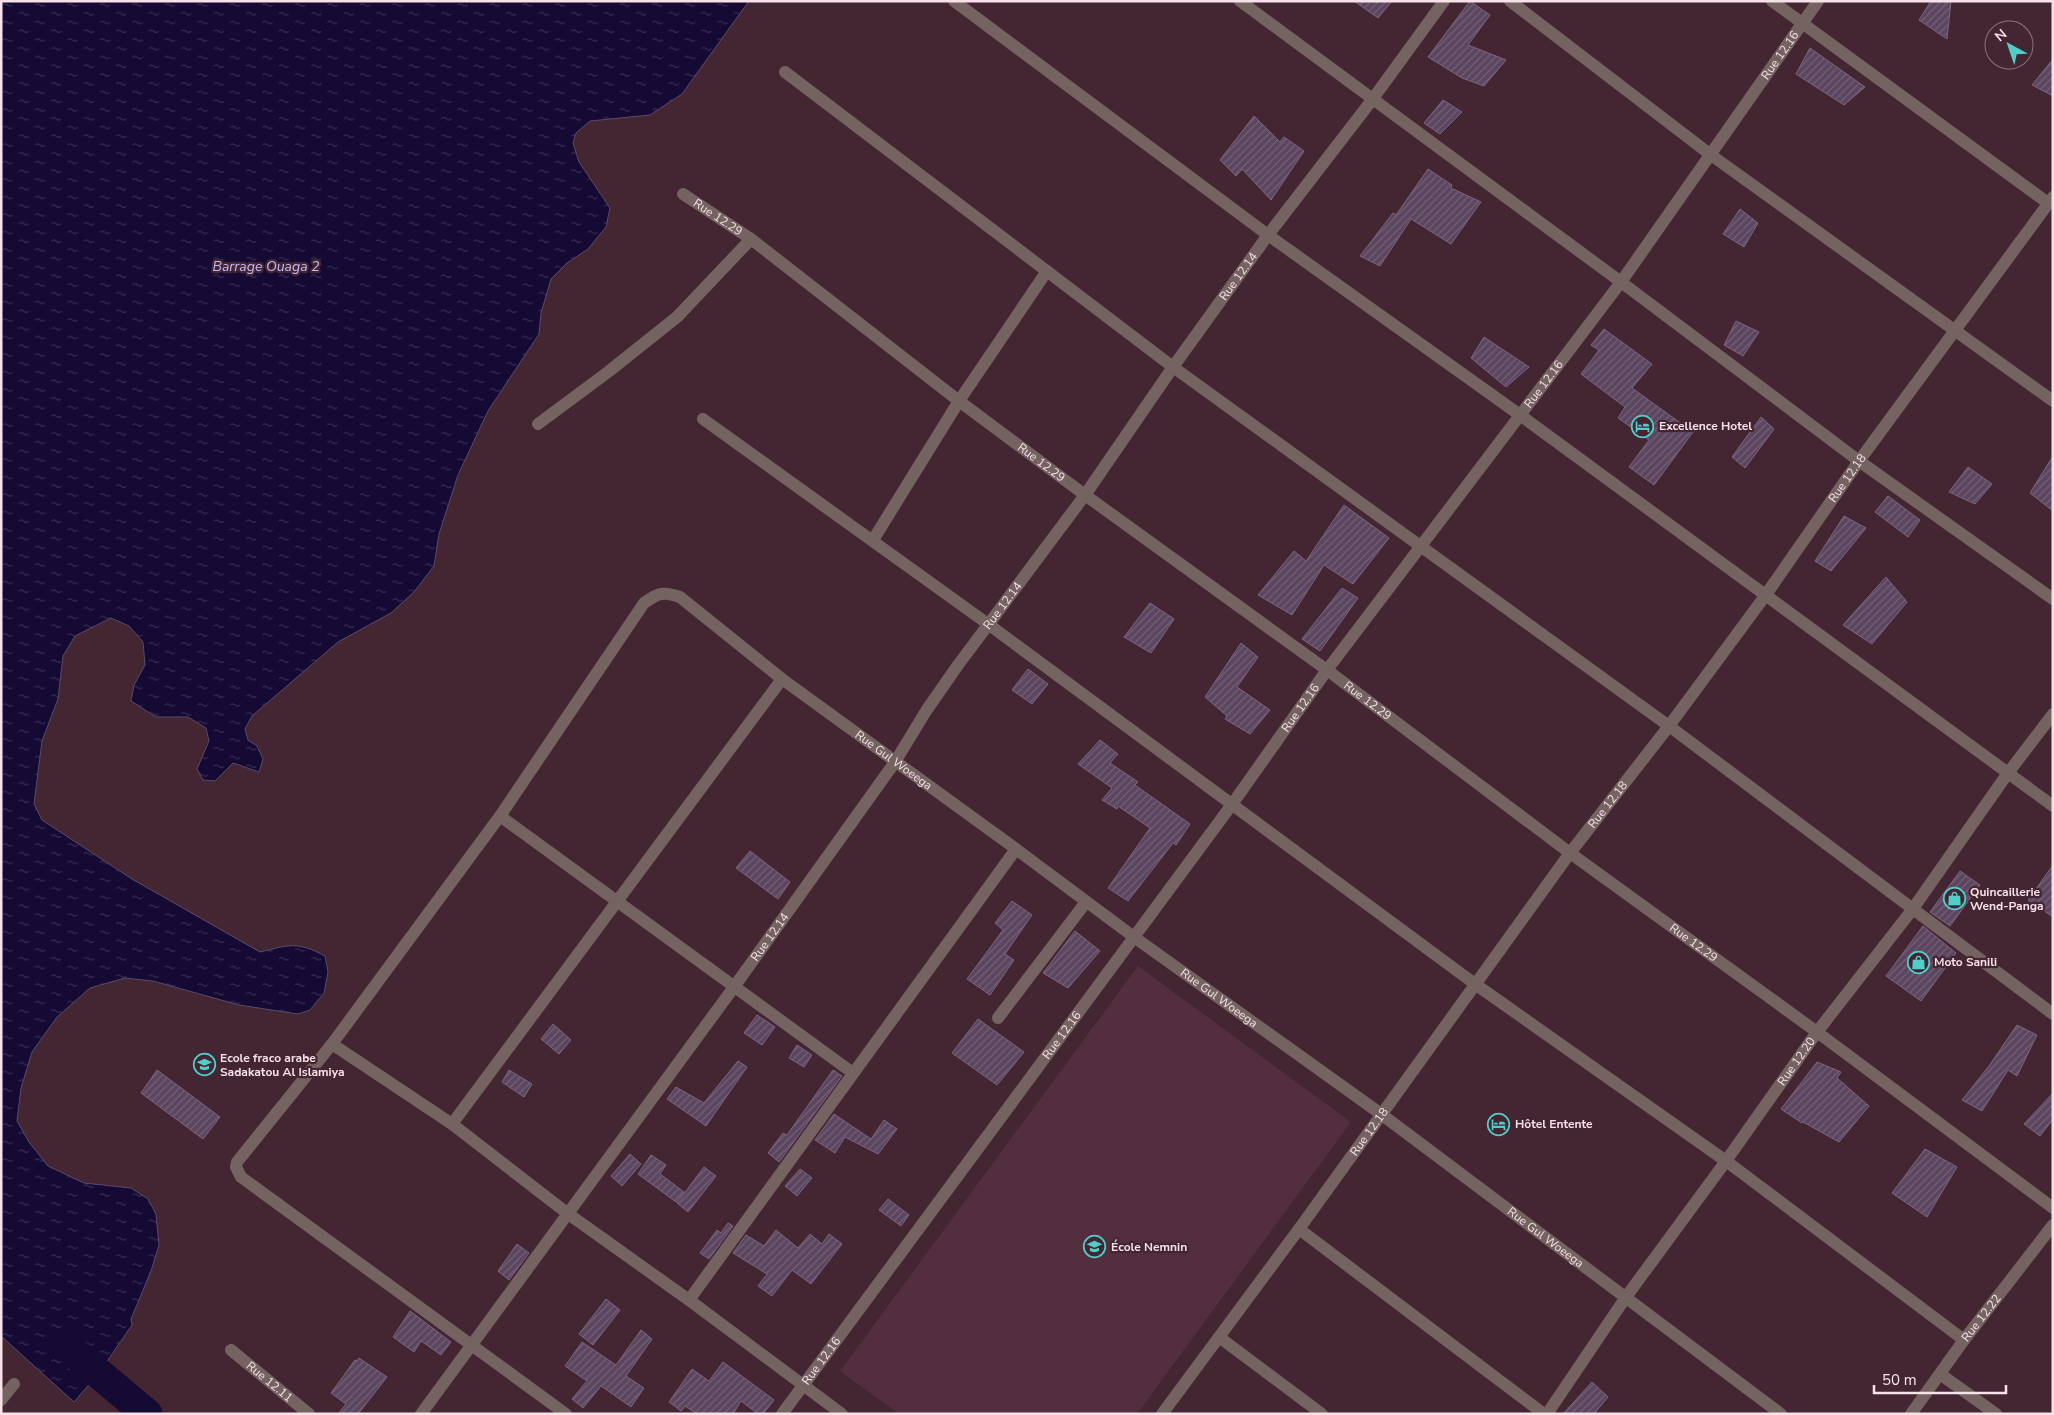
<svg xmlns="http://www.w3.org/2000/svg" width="2054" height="1415" font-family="'Nunito Sans',sans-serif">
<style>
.built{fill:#532e3e}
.water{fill:url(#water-ripples);stroke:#594b6b}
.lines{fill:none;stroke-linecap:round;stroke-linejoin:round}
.river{stroke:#150a34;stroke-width:31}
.building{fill:url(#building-hatch);stroke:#7c6580}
.minor{stroke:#746361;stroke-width:12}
.labels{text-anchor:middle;stroke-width:4.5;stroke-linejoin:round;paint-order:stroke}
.street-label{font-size:12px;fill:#f7e2ea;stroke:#442532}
.poi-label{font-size:12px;font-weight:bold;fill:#f7e2ea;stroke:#442532;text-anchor:start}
.water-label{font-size:14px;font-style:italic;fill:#c1bbf8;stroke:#442532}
</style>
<defs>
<pattern id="water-ripples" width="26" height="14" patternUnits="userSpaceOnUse" patternTransform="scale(1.25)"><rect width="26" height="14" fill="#150a34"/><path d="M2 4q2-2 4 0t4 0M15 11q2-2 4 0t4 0" fill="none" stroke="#382d52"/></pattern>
<pattern id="building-hatch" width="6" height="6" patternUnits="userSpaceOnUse" patternTransform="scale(1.25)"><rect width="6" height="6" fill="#5b455f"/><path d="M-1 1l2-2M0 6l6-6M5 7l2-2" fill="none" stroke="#736076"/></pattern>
</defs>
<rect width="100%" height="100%" fill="#442532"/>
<path class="built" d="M1138 966 1351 1122 1137 1414H899L840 1371Z"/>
<path class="water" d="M1 1H749L682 94 650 115 590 121 576 133 573 143 579 162 610 208 606 227 588 249 567 263 551 279 541 313 539 334 488 411 458 475 439 534 434 566 414 592 391 613 338 642 252 716 245 729 248 740 257 746 263 759 259 772 233 763 215 781 203 780 197 769 209 741 206 728 188 717H156L131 701 134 685 145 665 143 642 129 626 111 618 75 636 63 656 58 699 42 741 34 804 42 820 132 879 260 952C289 945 297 941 325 956L328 972 324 993 310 1010 298 1014 239 1005 153 981 125 978 90 988 57 1017 32 1052 21 1088 17 1121 29 1142 48 1166 84 1183 131 1188 148 1199 156 1214 159 1245 151 1271 131 1319 132 1325 99 1373 74 1402 1 1336Z"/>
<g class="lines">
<path class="river" d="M65 1345 147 1414"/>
</g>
<path class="building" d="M1354 1H1392L1378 18Z
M1470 1 1490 15 1468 45 1506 60 1484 86 1462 78 1428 57Z
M1931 1H1951L1947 39 1919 20Z
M1810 48 1865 87 1844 105 1796 74Z
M2053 59V96L2032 85Z
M1443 100 1462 112 1440 134 1424 123Z
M1254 116 1280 142 1284 137 1304 151 1271 200 1242 169 1236 176 1220 160Z
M1428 169 1452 185 1451 188 1481 202 1451 244 1411 219 1380 266 1360 256 1393 213 1396 215Z
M1740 209 1758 223 1744 247 1723 234Z
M1736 321 1759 332 1743 356 1724 345Z
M1604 329 1652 364 1632 388 1693 432 1654 485 1629 467 1649 440 1618 418 1625 407 1581 374 1599 350 1591 345Z
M1484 337 1529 367 1506 387 1471 358Z
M1761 417 1774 429 1745 468 1732 457Z
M2053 456V511L2030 493Z
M1968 467 1992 484 1975 504 1949 492Z
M1888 496 1920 520 1908 537 1875 512Z
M1344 505 1389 538 1353 584 1324 565 1292 615 1258 595 1294 551 1306 561Z
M1844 516 1866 528 1831 571 1815 561Z
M1886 577 1907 602 1872 644 1843 625Z
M1342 588 1358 598 1320 651 1302 639Z
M1150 603 1174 619 1151 653 1124 637Z
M1241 643 1258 657 1237 687 1270 710 1250 734 1225 719 1227 716 1205 697Z
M1028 669 1048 684 1032 704 1012 690Z
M1100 740 1118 754 1110 763 1138 782 1135 785 1190 824 1176 845 1173 843 1128 901 1108 888 1150 828 1118 806 1117 809 1102 800 1112 788 1078 764Z
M750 851 790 882 778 899 736 868Z
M2053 865V917L2028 900Z
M1960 871 1980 885 1950 926 1930 912Z
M1012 901 1032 915 1005 954 1014 960 990 995 967 979 1003 930 995 923Z
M1923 926 1956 953 1921 1001 1886 976Z
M1075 931 1100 951 1068 988 1043 973Z
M757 1015 775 1027 762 1045 744 1033Z
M978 1019 1024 1052 997 1085 952 1053Z
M553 1024 571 1040 559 1054 541 1039Z
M2017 1025 2037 1035 2017 1076 2008 1070 1982 1111 1962 1100 1989 1066Z
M797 1045 812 1055 804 1067 789 1058Z
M738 1061 747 1067 706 1126 667 1099 676 1087 704 1103Z
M1817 1062 1841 1072 1837 1078 1869 1106 1839 1142 1803 1122 1802 1123 1781 1109Z
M157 1070 220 1117 203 1139 141 1093Z
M509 1070 532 1084 524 1097 502 1082Z
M833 1070 842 1076 779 1162 768 1153 783 1133 787 1135Z
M2053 1093V1119L2040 1136 2024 1124Z
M834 1114 871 1139 884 1120 897 1129 878 1154 845 1137 835 1153 815 1140Z
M1925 1149 1957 1167 1927 1217 1892 1193Z
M630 1154 641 1164 622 1186 611 1176Z
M651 1155 666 1165 660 1174 684 1192 676 1202 638 1174Z
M704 1167 716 1176 688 1212 677 1203Z
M800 1169 812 1178 797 1196 785 1186Z
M888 1199 909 1215 901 1226 879 1210Z
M728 1223 733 1226 709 1259 700 1253 717 1230 721 1233Z
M776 1230 798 1248 810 1234 822 1244 829 1234 842 1244 811 1284 792 1270 772 1296 758 1286 767 1274 733 1253 746 1235 764 1246Z
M517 1244 529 1253 509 1280 498 1271Z
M606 1299 620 1310 593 1345 579 1334Z
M410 1311 451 1342 441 1355 421 1341 414 1352 393 1337Z
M641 1330 652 1339 626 1376 644 1388 631 1407 601 1386 583 1408 572 1399 587 1381 565 1366 582 1342 616 1365Z
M359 1358 387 1377 358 1414H338L346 1404 331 1393 355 1360 357 1361Z
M723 1362 774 1400 763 1414H758L741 1401 733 1414H697L685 1406 681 1411 669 1402 692 1369 709 1381Z
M1592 1382 1608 1397 1594 1414H1563Z"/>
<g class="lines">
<g class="minor">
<path d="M954 1 1268 235 1520 415 2053 806"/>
<path d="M1240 1 1621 282 1859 461 2053 599"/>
<path d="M1510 1 1711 155 2053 401"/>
<path d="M1772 1 2048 203"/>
<path d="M785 72 1173 367 1669 726 2053 1014"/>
<path id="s1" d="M683 194 751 239 959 401 1085 495 1327 670 1570 853 1817 1032 2053 1208"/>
<path d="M703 419 988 624 1475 984 1726 1161 1964 1340"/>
<path d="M538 424 608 372 677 317 751 239"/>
<path d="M873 540 959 401 1047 271"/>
<path d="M500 816 853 1073"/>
<path d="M998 1018 1086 902"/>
<path d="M332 1044 452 1124 567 1213 689 1300 842 1414"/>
<path d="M452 1124 782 679"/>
<path d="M1299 1229 1544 1414"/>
<path d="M689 1300 1016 849"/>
<path d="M1219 1337 1322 1414"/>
<path id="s2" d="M231 1350 309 1414"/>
<path d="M1940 1374 1996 1414"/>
<path d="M1 1400 14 1384"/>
<path id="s3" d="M421 1414 734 987 895 762 926 711 958 665 1085 495 1173 367 1268 235 1372 100 1444 1"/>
<path id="s4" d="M566 1414 241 1177 236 1167 237 1162 332 1044 500 816 644 603C658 593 663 591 680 597L782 679 1016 849 1134 937 1381 1114 1781 1414"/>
<path id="s5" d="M782 1414 1233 803 1327 670 1621 282 1818 1"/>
<path id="s6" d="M1162 1414 1299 1229 1570 853 1669 726 1765 596 1859 461 2053 197"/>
<path id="s7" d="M1547 1414 1626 1297 1726 1161 1817 1032 1912 910 2008 773 2053 714"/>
<path id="s8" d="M1911 1414 1964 1340 2053 1225"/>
</g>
</g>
<defs>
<symbol id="hotel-ring" viewBox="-11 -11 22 22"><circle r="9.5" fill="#442532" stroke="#53cdca" stroke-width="1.5"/><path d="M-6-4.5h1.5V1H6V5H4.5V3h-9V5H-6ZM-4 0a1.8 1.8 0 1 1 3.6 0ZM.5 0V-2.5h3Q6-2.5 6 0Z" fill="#53cdca"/></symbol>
<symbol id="shop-ring" viewBox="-11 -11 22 22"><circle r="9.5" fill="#442532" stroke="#53cdca" stroke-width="1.5"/><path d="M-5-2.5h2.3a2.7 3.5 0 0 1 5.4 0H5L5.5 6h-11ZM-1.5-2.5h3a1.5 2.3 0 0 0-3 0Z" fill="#53cdca"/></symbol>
<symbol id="school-ring" viewBox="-11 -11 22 22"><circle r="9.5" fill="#442532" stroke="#53cdca" stroke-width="1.5"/><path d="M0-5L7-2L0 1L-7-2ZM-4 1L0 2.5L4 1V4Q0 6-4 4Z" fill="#53cdca"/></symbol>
</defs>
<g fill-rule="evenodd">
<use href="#hotel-ring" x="1630" y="414" width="25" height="25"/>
<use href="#shop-ring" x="1942" y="886" width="25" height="25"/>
<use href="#shop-ring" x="1906" y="950" width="25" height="25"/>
<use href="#school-ring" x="192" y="1052" width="25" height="25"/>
<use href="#hotel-ring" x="1486" y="1112" width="25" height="25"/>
<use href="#school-ring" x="1082" y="1234" width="25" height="25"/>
</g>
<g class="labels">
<g class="street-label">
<text dy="4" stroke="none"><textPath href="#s5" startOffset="1686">Rue 12.16</textPath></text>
<text dy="4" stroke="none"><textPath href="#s1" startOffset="42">Rue 12.29</textPath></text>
<text dy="4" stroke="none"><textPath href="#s3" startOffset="1401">Rue 12.14</textPath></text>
<text dy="4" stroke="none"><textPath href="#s5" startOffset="1281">Rue 12.16</textPath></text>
<text dy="4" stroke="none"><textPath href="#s1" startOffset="448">Rue 12.29</textPath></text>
<text dy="4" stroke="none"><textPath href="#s6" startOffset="1160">Rue 12.18</textPath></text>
<text dy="4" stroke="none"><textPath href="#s3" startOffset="996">Rue 12.14</textPath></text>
<text dy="4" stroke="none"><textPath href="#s1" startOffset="852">Rue 12.29</textPath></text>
<text dy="4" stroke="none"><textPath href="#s5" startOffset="876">Rue 12.16</textPath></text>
<text dy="4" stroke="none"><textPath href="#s4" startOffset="1418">Rue Gul Woeega</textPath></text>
<text dy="4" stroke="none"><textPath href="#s6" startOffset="755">Rue 12.18</textPath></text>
<text dy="4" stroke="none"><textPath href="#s3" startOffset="591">Rue 12.14</textPath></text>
<text dy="4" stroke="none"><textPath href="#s1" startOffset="1258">Rue 12.29</textPath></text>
<text dy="4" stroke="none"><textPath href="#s4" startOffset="1821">Rue Gul Woeega</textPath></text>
<text dy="4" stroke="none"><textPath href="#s5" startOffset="471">Rue 12.16</textPath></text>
<text dy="4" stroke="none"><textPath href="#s7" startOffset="432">Rue 12.20</textPath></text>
<text dy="4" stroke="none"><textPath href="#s6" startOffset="350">Rue 12.18</textPath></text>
<text dy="4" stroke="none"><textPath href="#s4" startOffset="2226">Rue Gul Woeega</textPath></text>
<text dy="4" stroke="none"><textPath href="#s8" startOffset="119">Rue 12.22</textPath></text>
<text dy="4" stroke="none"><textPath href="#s5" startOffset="66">Rue 12.16</textPath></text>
<text dy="4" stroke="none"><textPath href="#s2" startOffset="50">Rue 12.11</textPath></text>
</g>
<g class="poi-label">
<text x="1659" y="430">Excellence Hotel</text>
<text x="1970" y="896">Quincaillerie<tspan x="1970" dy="14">Wend-Panga</tspan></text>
<text x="1934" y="966">Moto Sanili</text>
<text x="220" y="1062">Ecole fraco arabe<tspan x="220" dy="14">Sadakatou Al Islamiya</tspan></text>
<text x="1515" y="1128">Hôtel Entente</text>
<text x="1111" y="1251">École Nemnin</text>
</g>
<g class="water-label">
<text x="266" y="271">Barrage Ouaga 2</text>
</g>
</g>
<rect width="2054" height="1415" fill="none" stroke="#f7e2ea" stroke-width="5"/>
<g transform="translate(2009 45) rotate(320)"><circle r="24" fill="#442532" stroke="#8c717c"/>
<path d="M0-4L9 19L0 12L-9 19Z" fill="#53cdca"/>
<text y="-8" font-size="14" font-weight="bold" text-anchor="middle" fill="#f7e2ea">N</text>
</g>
<path d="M1874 1385v8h132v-8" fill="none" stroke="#f7e2ea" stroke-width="2.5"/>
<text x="1882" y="1385" font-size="15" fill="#f7e2ea" stroke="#442532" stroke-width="4" paint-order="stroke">50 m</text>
</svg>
